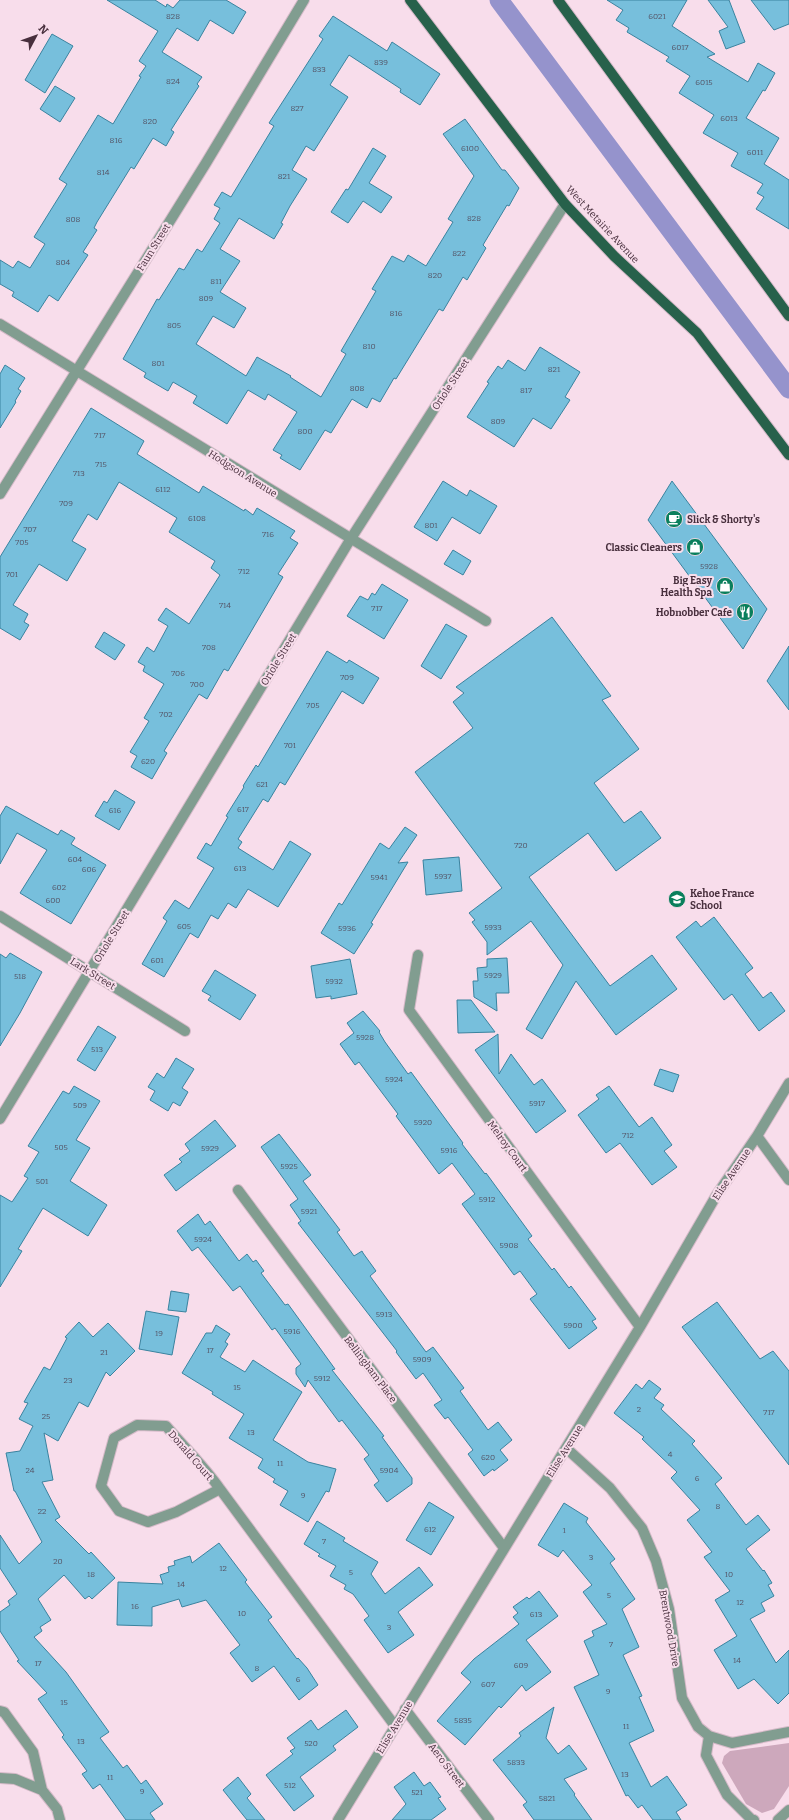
<svg xmlns="http://www.w3.org/2000/svg" width="789" height="1820" font-family="Bitter,serif">
<style>
.green{fill:#cda8bc}
.lines{fill:none;stroke-linecap:round;stroke-linejoin:round}
.canal{stroke:#9593cc;stroke-width:19}
.building{fill:#77bfdc;stroke:#3a839f}
.minor-casing{stroke:#d5bac8;stroke-width:12}
.major-casing{stroke:#d5bac8;stroke-width:12}
.minor{stroke:#819d90;stroke-width:10}
.major{stroke:#27614b;stroke-width:10}
.labels{text-anchor:middle;stroke-width:4;stroke-linejoin:round;paint-order:stroke}
.number-label{font-size:8px;fill:#545365}
.street-label{font-size:10px;fill:#482f3d;stroke:#f8ddeb}
.poi-label{font-size:10px;font-weight:bold;fill:#482f3d;stroke:#f8ddeb;text-anchor:end}
</style>
<rect width="100%" height="100%" fill="#f8ddeb"/>
<path class="green" d="M789 1743V1786L774 1809 762 1813 746 1804 722 1763 724 1756 730 1751Z"/>
<g class="lines">
<path class="canal" d="M499 0 789 389"/>
</g>
<path class="building" d="M107 0H155L166 7 167 4 173 8 180 0H226L246 12 233 34 210 20 198 41 177 28 162 52 202 77 197 84 199 86 171 130 174 132 166 146 153 138 134 169 131 167 97 222 94 228 97 230 83 252 88 255 58 301 49 295 38 312 12 296 14 292 0 284V260L13 268 18 261 30 268 45 244 34 237 67 184 59 179 98 115 113 124 141 77 139 76 146 66 139 61 158 31Z
M607 0H687L672 26 715 54 707 57 748 82 758 63 775 73 765 91 763 90 746 118 779 138 764 164 789 180V229L756 209 764 197 757 193 763 184 731 166 738 153 703 133 714 115 679 93 690 76 666 61 669 57 627 32 629 28 616 20 623 10Z
M708 0H729L745 42 726 49 719 31 728 27Z
M751 0H789V24L774 30Z
M333 16 387 51 392 42 440 74 420 105 400 92 401 89 349 55 330 85 348 97 314 151 306 146 292 170 307 179 290 206 281 223 283 224 274 239 239 218 220 249 240 261 220 292 246 308 234 328 213 316 196 344 246 376 257 357 291 376 290 377 321 397 346 354 341 351 376 291 372 289 392 256 404 262 408 255 426 266 453 222 448 219 474 176 443 134 465 119 502 170H505L519 188 509 206 507 205 483 245 486 248 467 280 463 277 443 311 439 309 396 379 394 378 380 402 372 398 367 408 352 399 331 433 325 430 300 470 280 458 282 455 273 450 297 412 268 394 265 400 248 390 227 424 193 403 197 396 173 382 168 391 144 377 146 373 123 359 157 299 159 300 179 268 184 270 197 249 202 252 220 223 214 219 220 208 214 205 222 192 231 197 274 126 269 123 323 39 319 36Z
M52 34 73 46 45 93 25 80Z
M55 86 75 98 60 122 40 109Z
M373 148 386 156 369 183 392 197 381 213 363 201 348 223 331 212 346 189 348 190Z
M540 347 580 372 565 397 570 400 551 429 533 418 514 447 467 417 489 383 487 382 498 366 502 369 508 360 525 371Z
M5 365 25 378 18 389 21 391 15 401 16 402 0 428V374Z
M91 408 144 441 137 454 199 493 203 486 244 511 245 509 253 515 257 508 295 531 290 538 298 543 278 574 283 577 228 671 224 669 207 699 199 694 164 751 167 753 152 779 131 767 137 756 130 752 149 721 144 718 164 684 143 671 145 666 138 662 147 647 154 652 168 626 158 620 166 608 189 624 220 575 211 568 215 561 169 532 177 518 119 482 97 520 88 514 72 541 86 549 67 581 39 564 13 605 28 614 24 622 29 625 20 640 0 628V557Z
M443 481 467 496 470 490 497 506 480 534 452 517 437 541 414 527Z
M672 481 767 609 743 649 648 520Z
M453 550 471 561 463 575 444 564Z
M382 584 408 600 384 639 347 616 360 596 368 600 372 593 375 595Z
M552 617 611 696 602 700 639 749 594 783 624 823 641 811 661 838 616 871 588 833 529 877 610 986 652 955 677 989 616 1035 576 981 542 1039 526 1029 563 965 531 921 487 955V942L472 922 475 920 469 913 502 888 415 772 473 728 453 702 464 693 456 687Z
M446 624 467 636 441 679 421 666Z
M104 632 125 645 115 660 95 647Z
M789 646V710L767 681Z
M327 651 347 663 349 660 379 678 363 704 342 691 285 785 280 782 268 802 263 799 238 839 242 842 238 848 273 870 290 841 311 854 278 907 248 889 236 908 228 903 218 919 211 915 198 938 190 933 164 977 142 964 167 921 163 918 175 900 189 909 214 868 197 858 206 843 211 846 228 817 226 816 244 787 243 786 256 765 258 767Z
M115 790 135 802 119 830 95 816 104 801 107 803Z
M6 806 58 835 61 830 75 838 71 844 106 865 71 924 20 893 47 850 17 833 0 864V816Z
M405 827 417 835 398 863 408 862 371 923 373 924 354 954 321 933 339 903 342 905 380 843 389 849Z
M459 857 462 891 426 895 423 860Z
M714 917 753 968 745 974 763 998 771 992 785 1011 759 1031 732 994 724 1000 676 937 696 921 701 927Z
M10 953 42 972 20 1013 0 1046V954L6 958Z
M507 958 509 993H496L497 1011 474 997 473 981H478L477 968 487 967V959Z
M350 959 357 994 331 999V996L316 998 311 966Z
M215 970 256 995 240 1020 208 1000 211 996 202 991Z
M457 1000H471L495 1032 458 1033Z
M363 1011 380 1031 379 1032 385 1042 408 1074 411 1072 463 1143 462 1144 485 1174 486 1173 532 1236 528 1239 552 1270 554 1268 569 1288 571 1286 596 1319 592 1321 597 1328 569 1349 530 1299 537 1294 520 1271 514 1275 462 1204 475 1194 452 1163 439 1174 396 1116 398 1114 359 1062 355 1065 340 1044 354 1033 347 1023Z
M98 1026 116 1037 95 1071 77 1060Z
M498 1034 499 1074 511 1054 534 1085 542 1079 566 1111 536 1133 475 1050Z
M176 1058 194 1069 182 1088 188 1092 180 1106 173 1102 168 1111 150 1100 155 1091 148 1087 157 1073 164 1078Z
M660 1069 679 1075 673 1092 654 1085Z
M74 1086 100 1101 76 1140 90 1148 70 1181 107 1205 88 1236 43 1208 18 1249 22 1251 0 1287V1195L12 1202 28 1178 24 1176 39 1152 28 1146 63 1091 69 1094Z
M609 1086 639 1127 652 1117 672 1145 664 1151 677 1167 652 1185 620 1143 606 1153 578 1115 599 1099 596 1095Z
M215 1120 236 1146 176 1191 164 1175 182 1162 179 1159 190 1151 185 1144Z
M279 1134 311 1175 303 1181 340 1230 337 1232 354 1256 362 1251 363 1253 376 1271 370 1276 426 1352 433 1347 464 1388 460 1391 488 1430 498 1422 512 1440 500 1450 508 1460 494 1471 493 1469 484 1476 468 1454 473 1450 448 1417 445 1419 434 1405 442 1400 423 1373 416 1379 396 1352 397 1351 298 1223 301 1221 290 1205 298 1199 261 1147Z
M198 1214 205 1225 210 1221 239 1261 247 1254 253 1262 256 1260 264 1271 261 1273 285 1305 288 1304 335 1369 332 1370 384 1436 382 1437 412 1478V1484L387 1502 374 1485 379 1481 364 1459 369 1455 342 1420 339 1422 308 1380 305 1387 296 1374V1368L301 1364 275 1328 272 1330 240 1286 233 1291 198 1247 192 1251 177 1231Z
M171 1291 189 1294 186 1312 168 1310Z
M717 1302 760 1359 773 1351 789 1371V1465L682 1327Z
M146 1311 179 1317 172 1355 139 1349Z
M79 1322 93 1337 108 1323 135 1351 110 1376 106 1372 88 1407 79 1402 58 1441 44 1433 53 1480 42 1482 60 1517 55 1520 89 1554 91 1552 115 1578 92 1599 89 1596 85 1599 64 1575 38 1599 51 1620 40 1627 42 1631 34 1637 66 1672 109 1732 100 1738 123 1768 127 1765 141 1784 146 1780 163 1804 150 1813 155 1820H126L100 1784 93 1789 82 1774 87 1771 62 1737 64 1735 38 1699 47 1693 17 1661 19 1660 0 1631V1612L10 1605 8 1601 17 1594 0 1568V1535L19 1564 42 1542 15 1491H14L6 1453 20 1451 33 1426 19 1419 28 1403 24 1402 44 1367 50 1370 67 1338 65 1337Z
M216 1325 230 1334 225 1342 228 1344 220 1357 245 1372 253 1360 302 1392 273 1440 308 1462 336 1469 329 1492 326 1491 308 1522 280 1505 288 1491 273 1482 275 1479 258 1468 263 1459 229 1438 244 1414 212 1394 213 1392 182 1373 206 1333H212Z
M649 1380 661 1389 654 1398 664 1405 661 1409 695 1441 692 1444 722 1478 715 1484 746 1525 758 1515 770 1530 746 1549 763 1571 764 1570 772 1583 768 1585 774 1596 761 1603 765 1611 750 1619 776 1663 789 1650V1693L778 1704 754 1679 738 1689 714 1650 737 1636 715 1600 730 1591 704 1557 712 1552 687 1520 700 1510 671 1478 677 1472 642 1439 644 1437 614 1413 636 1384 642 1389Z
M429 1502 454 1517 431 1555 406 1540Z
M564 1503 588 1518 586 1522 615 1559 610 1563 635 1599 622 1609 639 1647 623 1655 642 1696 639 1697 654 1731 629 1743 651 1787 667 1776 687 1805 676 1812 681 1820H653L642 1805 638 1808 628 1795 626 1796 574 1687 599 1675 584 1641 594 1636 592 1631 607 1624 583 1592 592 1585 563 1550 558 1557 538 1545Z
M317 1521 345 1538 343 1541 378 1562 371 1574 385 1594 419 1567 433 1585 398 1612 414 1635 388 1653 364 1620 369 1616 353 1594 344 1589 346 1585 330 1576 336 1566 318 1556 320 1554 304 1544Z
M219 1543 247 1580 245 1582 272 1617 268 1620 297 1659 298 1658 307 1668 318 1685 299 1700 274 1666 252 1682 230 1653 240 1645 206 1600 182 1607 179 1599 152 1607V1626L117 1625 118 1582 163 1584 160 1575 169 1572 168 1567 175 1565 174 1561 190 1556 192 1563Z
M539 1591 558 1616 526 1640 551 1672 526 1691 522 1685 501 1708 499 1706 465 1745 437 1721 471 1682 461 1673 474 1659 519 1624 513 1617 518 1613 513 1607 527 1597 529 1599Z
M554 1707 546 1738 558 1754 569 1745 587 1769 564 1779 575 1794 574 1795 592 1820H534L523 1805 527 1802 493 1760 521 1736 519 1733Z
M346 1710 358 1727 333 1746 336 1750 300 1777 314 1796 294 1811 266 1775 293 1754 290 1751 295 1748 287 1738 311 1720 318 1730Z
M414 1772 424 1786 430 1782 441 1797 438 1798 446 1809 431 1820H392L406 1804 394 1787Z
M238 1777 251 1794 247 1798 265 1820H247L223 1790Z"/>
<g class="lines">
<defs>
<path id="minor" d="M0 324 486 621
M0 494 206 163 304 0
M0 916 185 1031
M418 955 409 1010 640 1327
M0 1119 350 540 565 204
M757 1136 789 1180
M238 1190 504 1548
M566 1448 610 1488 642 1528 656 1561 669 1609 682 1698 698 1727 709 1736 732 1743 789 1732
M220 1489 176 1512 148 1522 119 1511 101 1486 114 1438 137 1425 166 1426C184 1447 204 1466 220 1489L395 1726
M405 1709 489 1820
M0 1711 4 1712 33 1752 42 1790 57 1809 60 1820
M709 1736 706 1755 727 1795 751 1819 754 1820
M0 1778 15 1779 42 1790
M338 1820 640 1327 716 1196 757 1136 789 1083
M778 1820 789 1810"/>
<path id="major" d="M410 0 565 204 614 256 697 333 789 455
M558 0 789 316"/>
</defs>
<use href="#minor" class="minor-casing"/>
<use href="#major" class="major-casing"/>
<use href="#minor" class="minor"/>
<use href="#major" class="major"/>
</g>
<defs>
<symbol id="cafe-disc" viewBox="-11 -11 22 22"><circle r="9.5" fill="#0a7f5c" stroke="#f8ddeb"/><path d="M-5.5-4.5H6V0H3Q3 3.5 0 3.5H-2.5Q-5.5 3.5-5.5 0ZM3-3.2v2h1.7v-2ZM-6 4.5H4V6H-6Z" fill="#fff"/></symbol>
<symbol id="shop-disc" viewBox="-11 -11 22 22"><circle r="9.5" fill="#0a7f5c" stroke="#f8ddeb"/><path d="M-5-2.5h2.3a2.7 3.5 0 0 1 5.4 0H5L5.5 6h-11ZM-1.5-2.5h3a1.5 2.3 0 0 0-3 0Z" fill="#fff"/></symbol>
<symbol id="restaurant-disc" viewBox="-11 -11 22 22"><circle r="9.5" fill="#0a7f5c" stroke="#f8ddeb"/><path d="M-5-6h1v4h1v-4h1v4h1v-4h1v5L-1.5 .5V6h-2V.5L-5-1ZM5-6V6H3V1.5H1.5Q1.5-4 5-6Z" fill="#fff"/></symbol>
<symbol id="school-disc" viewBox="-11 -11 22 22"><circle r="9.5" fill="#0a7f5c" stroke="#f8ddeb"/><path d="M0-5L7-2L0 1L-7-2ZM-4 1L0 2.5L4 1V4Q0 6-4 4Z" fill="#fff"/></symbol>
</defs>
<g fill-rule="evenodd">
<use href="#cafe-disc" x="664" y="509" width="20" height="20"/>
<use href="#shop-disc" x="685" y="537" width="20" height="20"/>
<use href="#shop-disc" x="715" y="576" width="20" height="20"/>
<use href="#restaurant-disc" x="735" y="602" width="20" height="20"/>
<use href="#school-disc" x="667" y="889" width="20" height="20"/>
</g>
<g class="labels">
<g class="number-label">
<text x="173" y="19">828</text>
<text x="657" y="19">6021</text>
<text x="680" y="50">6017</text>
<text x="381" y="65">839</text>
<text x="319" y="72">833</text>
<text x="173" y="84">824</text>
<text x="704" y="85">6015</text>
<text x="297" y="111">827</text>
<text x="729" y="121">6013</text>
<text x="150" y="124">820</text>
<text x="116" y="143">816</text>
<text x="470" y="151">6100</text>
<text x="755" y="155">6011</text>
<text x="103" y="175">814</text>
<text x="284" y="179">821</text>
<text x="474" y="221">828</text>
<text x="73" y="222">808</text>
<text x="459" y="256">822</text>
<text x="63" y="265">804</text>
<text x="435" y="278">820</text>
<text x="216" y="284">811</text>
<text x="206" y="301">809</text>
<text x="396" y="316">816</text>
<text x="174" y="328">805</text>
<text x="369" y="349">810</text>
<text x="158" y="366">801</text>
<text x="554" y="372">821</text>
<text x="357" y="391">808</text>
<text x="526" y="393">817</text>
<text x="498" y="424">809</text>
<text x="305" y="434">800</text>
<text x="100" y="438">717</text>
<text x="101" y="467">715</text>
<text x="79" y="476">713</text>
<text x="163" y="492">6112</text>
<text x="66" y="506">709</text>
<text x="197" y="521">6108</text>
<text x="431" y="528">801</text>
<text x="30" y="532">707</text>
<text x="268" y="537">716</text>
<text x="22" y="545">705</text>
<text x="709" y="569">5928</text>
<text x="244" y="574">712</text>
<text x="12" y="577">701</text>
<text x="225" y="608">714</text>
<text x="377" y="611">717</text>
<text x="209" y="650">708</text>
<text x="178" y="676">706</text>
<text x="347" y="680">709</text>
<text x="197" y="687">700</text>
<text x="313" y="708">705</text>
<text x="166" y="717">702</text>
<text x="290" y="748">701</text>
<text x="148" y="764">620</text>
<text x="262" y="787">621</text>
<text x="243" y="812">617</text>
<text x="115" y="813">616</text>
<text x="521" y="848">720</text>
<text x="75" y="862">604</text>
<text x="240" y="871">613</text>
<text x="89" y="872">606</text>
<text x="443" y="879">5937</text>
<text x="379" y="880">5941</text>
<text x="59" y="890">602</text>
<text x="53" y="903">600</text>
<text x="184" y="929">605</text>
<text x="493" y="930">5933</text>
<text x="347" y="931">5936</text>
<text x="157" y="963">601</text>
<text x="493" y="978">5929</text>
<text x="20" y="979">518</text>
<text x="334" y="984">5932</text>
<text x="365" y="1040">5928</text>
<text x="97" y="1052">513</text>
<text x="394" y="1082">5924</text>
<text x="537" y="1106">5917</text>
<text x="80" y="1108">509</text>
<text x="423" y="1125">5920</text>
<text x="628" y="1138">712</text>
<text x="61" y="1150">505</text>
<text x="210" y="1151">5929</text>
<text x="449" y="1153">5916</text>
<text x="289" y="1169">5925</text>
<text x="42" y="1184">501</text>
<text x="487" y="1202">5912</text>
<text x="309" y="1214">5921</text>
<text x="203" y="1242">5924</text>
<text x="509" y="1248">5908</text>
<text x="384" y="1317">5913</text>
<text x="573" y="1328">5900</text>
<text x="292" y="1334">5916</text>
<text x="159" y="1336">19</text>
<text x="210" y="1353">17</text>
<text x="104" y="1355">21</text>
<text x="422" y="1362">5909</text>
<text x="322" y="1381">5912</text>
<text x="68" y="1383">23</text>
<text x="237" y="1390">15</text>
<text x="639" y="1412">2</text>
<text x="769" y="1415">717</text>
<text x="46" y="1419">25</text>
<text x="251" y="1435">13</text>
<text x="670" y="1457">4</text>
<text x="488" y="1460">620</text>
<text x="280" y="1466">11</text>
<text x="30" y="1473">24</text>
<text x="389" y="1473">5904</text>
<text x="697" y="1481">6</text>
<text x="303" y="1498">9</text>
<text x="718" y="1509">8</text>
<text x="42" y="1514">22</text>
<text x="430" y="1532">612</text>
<text x="564" y="1533">1</text>
<text x="324" y="1544">7</text>
<text x="591" y="1560">3</text>
<text x="58" y="1564">20</text>
<text x="223" y="1571">12</text>
<text x="351" y="1575">5</text>
<text x="91" y="1577">18</text>
<text x="729" y="1577">10</text>
<text x="181" y="1587">14</text>
<text x="609" y="1598">5</text>
<text x="740" y="1605">12</text>
<text x="135" y="1609">16</text>
<text x="242" y="1616">10</text>
<text x="536" y="1617">613</text>
<text x="389" y="1630">3</text>
<text x="611" y="1647">7</text>
<text x="737" y="1663">14</text>
<text x="38" y="1666">17</text>
<text x="521" y="1668">609</text>
<text x="257" y="1671">8</text>
<text x="298" y="1682">6</text>
<text x="488" y="1687">607</text>
<text x="608" y="1694">9</text>
<text x="64" y="1705">15</text>
<text x="463" y="1723">5835</text>
<text x="626" y="1729">11</text>
<text x="81" y="1744">13</text>
<text x="311" y="1746">520</text>
<text x="516" y="1765">5833</text>
<text x="625" y="1777">13</text>
<text x="110" y="1780">11</text>
<text x="290" y="1788">512</text>
<text x="142" y="1794">9</text>
<text x="417" y="1795">521</text>
<text x="547" y="1801">5821</text>
</g>
<g class="street-label">
<text transform="translate(603 224) rotate(47)" y="4">West Metairie Avenue</text>
<text transform="translate(153 247) rotate(-58)" y="4">Faun Street</text>
<text transform="translate(450 384) rotate(-57)" y="4">Oriole Street</text>
<text transform="translate(243 473) rotate(32)" y="4">Hodgson Avenue</text>
<text transform="translate(278 659) rotate(-59)" y="4">Oriole Street</text>
<text transform="translate(111 936) rotate(-59)" y="4">Oriole Street</text>
<text transform="translate(93 973) rotate(32)" y="4">Lark Street</text>
<text transform="translate(508 1146) rotate(54)" y="4">Melroy Court</text>
<text transform="translate(731 1174) rotate(-56)" y="4">Elise Avenue</text>
<text transform="translate(371 1369) rotate(53)" y="4">Bellingham Place</text>
<text transform="translate(564 1451) rotate(-58)" y="4">Elise Avenue</text>
<text transform="translate(191 1455) rotate(49)" y="4">Donald Court</text>
<text transform="translate(670 1628) rotate(80)" y="4">Brentwood Drive</text>
<text transform="translate(394 1727) rotate(-59)" y="4">Elise Avenue</text>
<text transform="translate(447 1765) rotate(53)" y="4">Aero Street</text>
</g>
<g class="poi-label">
<text x="687" y="523" text-anchor="start">Slick &amp; Shorty's</text>
<text x="682" y="551">Classic Cleaners</text>
<text x="712" y="584">Big Easy<tspan x="712" dy="12">Health Spa</tspan></text>
<text x="732" y="616">Hobnobber Cafe</text>
<text x="690" y="897" text-anchor="start">Kehoe France<tspan x="690" dy="12">School</tspan></text>
</g>
</g>
<g transform="translate(36 36) rotate(49)" stroke="#f8ddeb" stroke-width="3" paint-order="stroke">
<path d="M0-3L7 15L0 10L-7 15Z" fill="#482f3d"/>
<text y="-6" font-size="11" font-weight="bold" text-anchor="middle" fill="#482f3d">N</text>
</g>
</svg>
